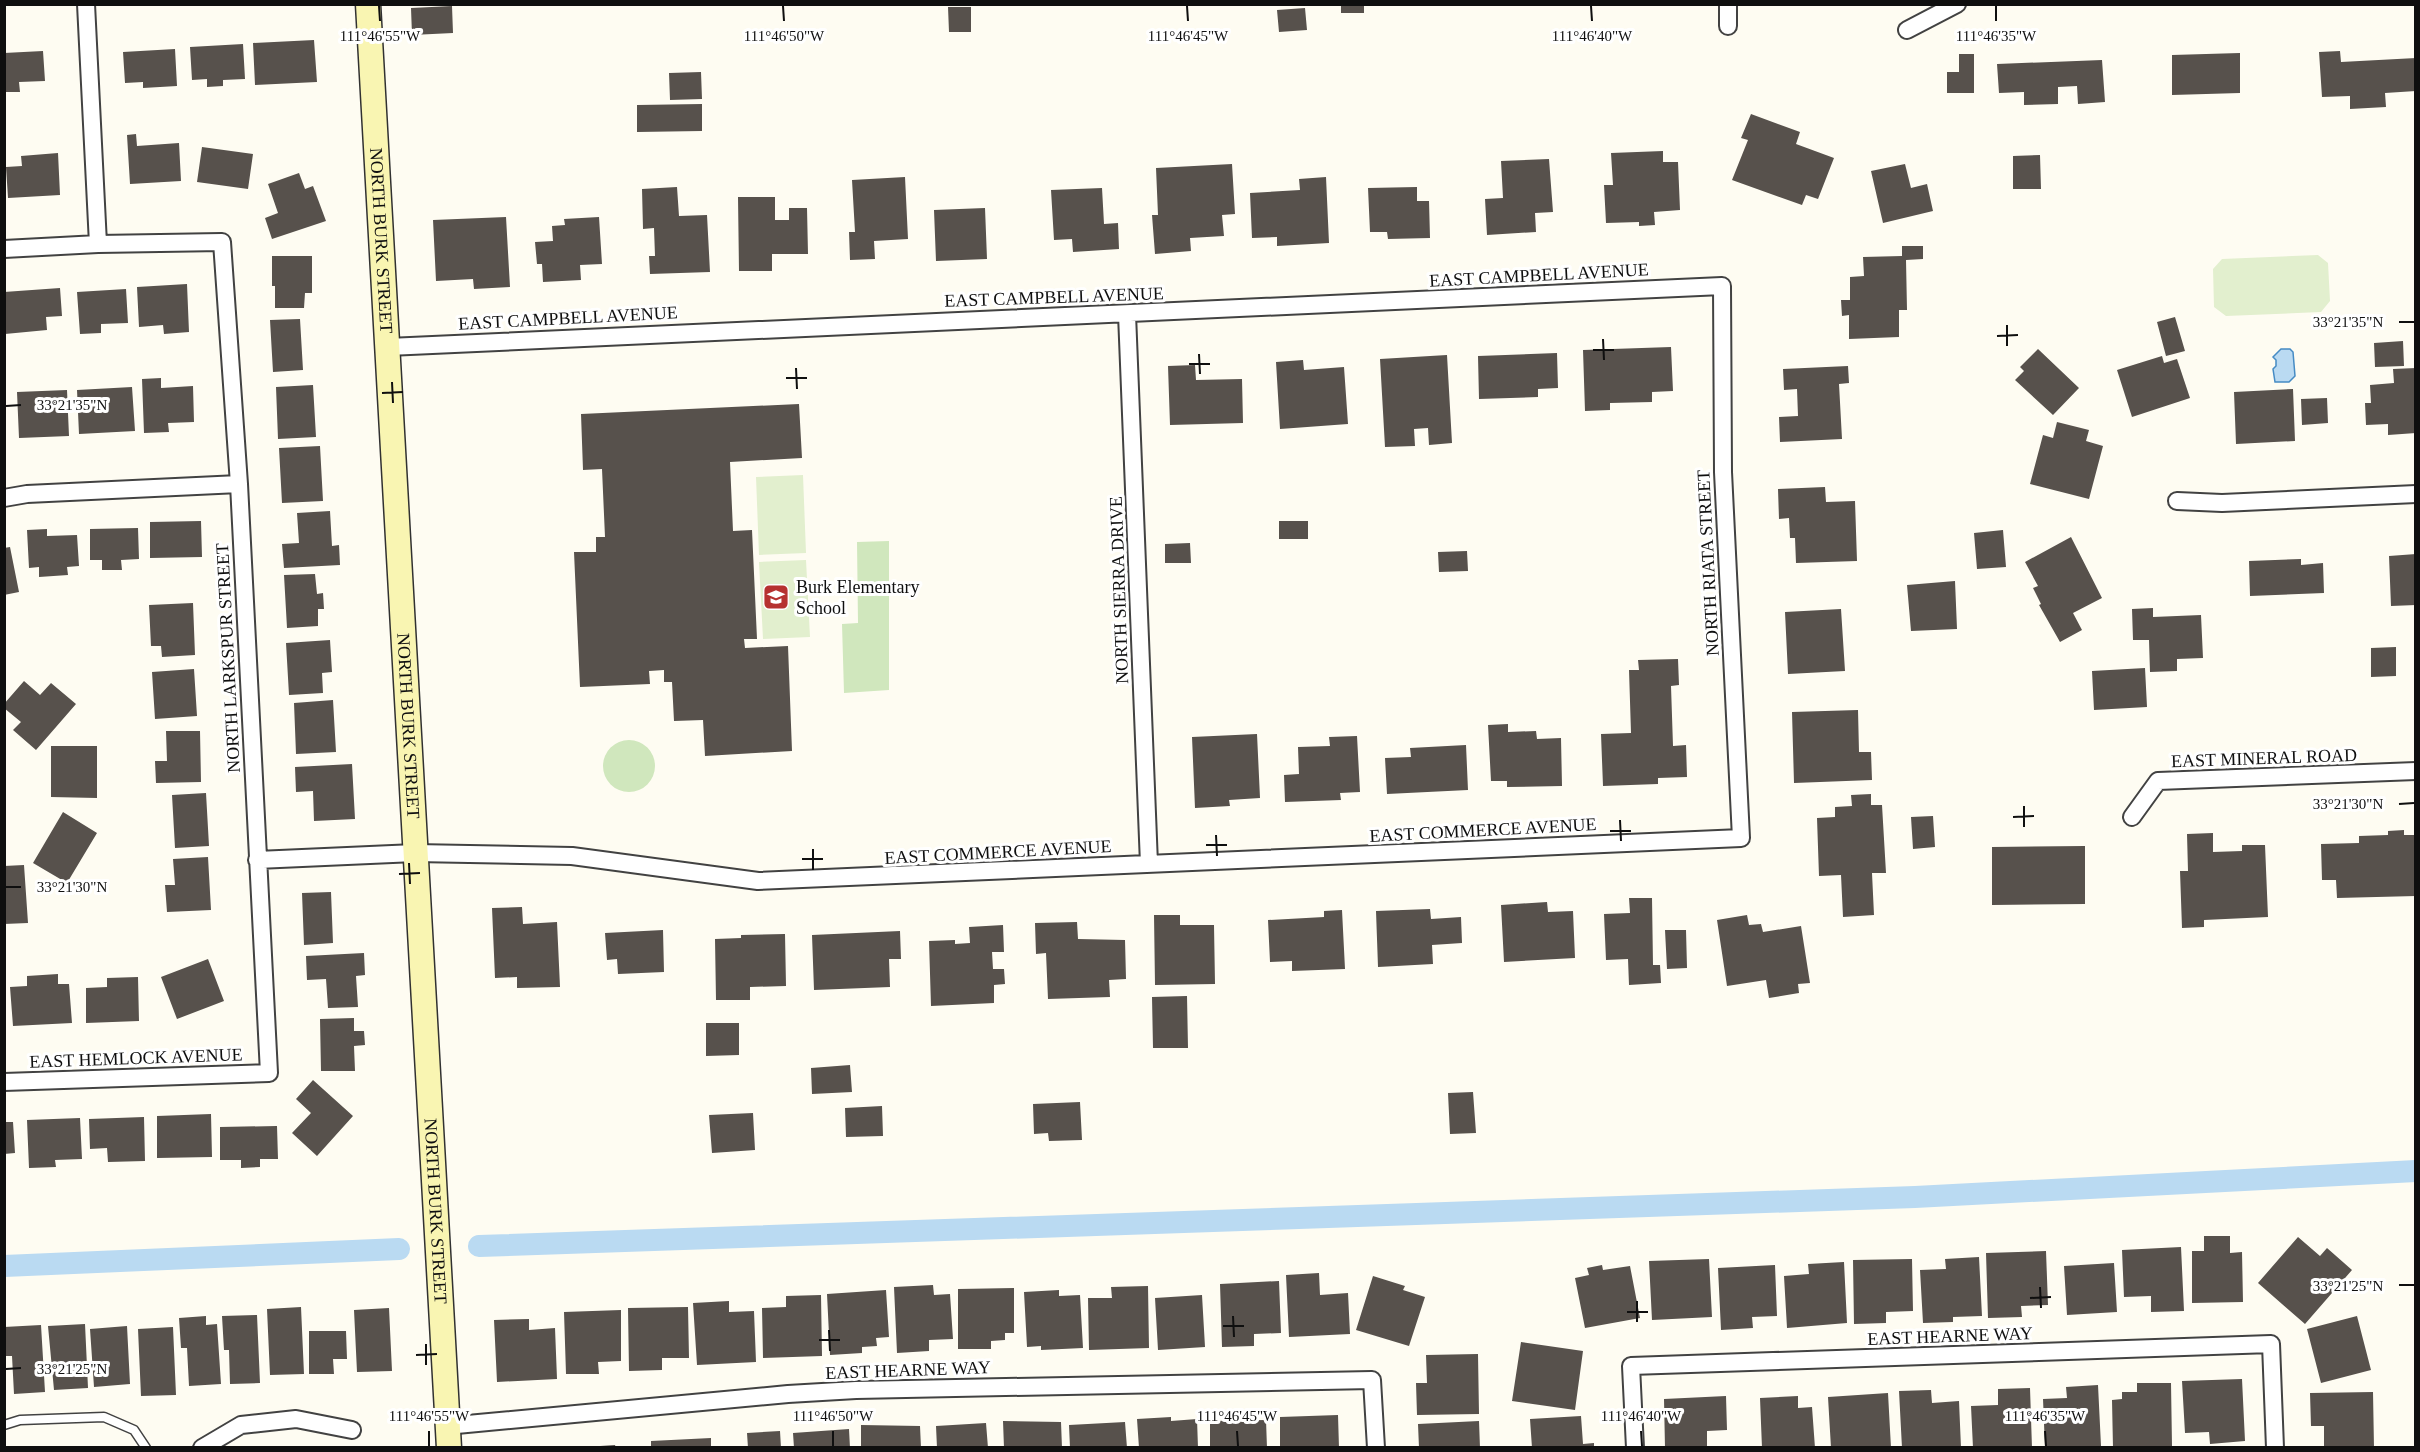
<svg xmlns="http://www.w3.org/2000/svg" width="2420" height="1452" font-family="Georgia,serif">
<style>
.green{fill:#d0e7bd}
.pitch{fill:#e2efce}
.water{fill:#badaf2;stroke:#468bc4;stroke-width:1.5}
.lines{fill:none;stroke-linecap:round;stroke-linejoin:round}
.canal{stroke:#badaf2;stroke-width:22}
.building{fill:#57514c}
.lane-casing{stroke:#424242;stroke-width:11}
.street-casing{stroke:#424242;stroke-width:20}
.secondary-casing{stroke:#313131;stroke-width:27}
.lane{stroke:#fff;stroke-width:8}
.street{stroke:#fff;stroke-width:16}
.secondary{stroke:#f9f5b2;stroke-width:24}
.ticks{fill:none;stroke:#0f0f0f;stroke-width:2}
.labels{text-anchor:middle;stroke-width:6;stroke-linejoin:round;paint-order:stroke}
.street-label{font-size:18px;fill:#0f0f0f;stroke:#fff}
.poi-label{font-size:18px;fill:#0f0f0f;stroke:#fff;text-anchor:start}
.ticks-label{font-size:15px;text-anchor:middle;fill:#0f0f0f;stroke:#fff;stroke-width:6;stroke-linejoin:round;paint-order:stroke}
</style>
<rect width="100%" height="100%" fill="#fefcf2"/>
<path class="green" d="M889 541V690L844 693 842 624 858 623 857 542Z
M603 766a26 26 0 1 1 52 0a26 26 0 1 1-52 0Z"/>
<path class="pitch" d="M2318 255 2328 263 2330 301 2321 312 2226 316 2214 307 2213 269 2222 259Z
M803 475 806 553 759 555 756 477Z
M806 560 810 637 763 639 759 562Z"/>
<path class="water" d="M2281 349H2290L2293 352 2295 376 2289 382H2275L2273 369 2276 366V360L2273 357Z"/>
<g class="lines">
<path class="canal" d="M479 1246 1915 1197 2416 1171
M4 1266 399 1249"/>
</g>
<path class="building" d="M1341 4H1364V13H1341Z
M452 6 453 33 412 35 411 8Z
M948 7H971V32H949Z
M1305 8 1307 30 1279 32 1277 10Z
M314 40 317 82 255 85 253 43Z
M243 44 245 79 223 80V86L207 87V79L192 80 190 47Z
M175 49 177 86 143 88V82L125 83 123 52Z
M43 51 45 81 19 82 20 92H4V53Z
M2340 51 2341 62 2416 58V91L2385 93 2386 107 2350 109V96L2322 97 2319 52Z
M2240 53V93L2172 95V55Z
M1959 54H1974V93H1947V72H1959Z
M2102 60 2105 102 2078 104 2077 86 2058 87V104L2024 105V92L1999 93 1997 64Z
M701 72 702 99 670 100 669 73Z
M702 104V131L637 132V105Z
M1751 114 1800 132 1796 144 1834 158 1818 199 1806 195 1802 205 1732 180 1748 140 1741 138Z
M136 134 137 146 179 143 181 181 130 184 127 135Z
M202 147 253 154 248 189 197 182Z
M1663 151V162H1678L1680 210 1654 212 1655 225 1639 226V222L1606 223 1604 185H1613L1611 153Z
M58 153 60 195 8 198 6 167 22 166 21 156Z
M2040 155 2041 189H2013V156Z
M1549 159 1553 212 1535 213 1536 232 1487 235 1485 199 1503 198 1501 161Z
M1232 164 1235 214 1222 215 1224 236 1190 238 1191 251 1155 254 1152 215H1158L1156 168Z
M1905 164 1911 188 1927 184 1933 211 1883 223 1871 171Z
M299 173 305 189 313 186 326 221 272 239 265 218 278 213 268 184Z
M905 177 908 239 874 241 875 259 850 260 849 232H855L852 180Z
M1326 177 1329 243 1277 246V237L1252 238 1250 193 1300 190 1299 179Z
M677 187 679 216 707 215 710 272 650 274 649 256H655L654 228 643 229 642 189Z
M1417 187V201H1429L1430 238 1388 239 1387 232H1370L1368 188Z
M1102 188 1104 224 1118 223 1119 249 1073 252 1072 239 1054 240 1051 190Z
M738 197H775V220H789V208H807L808 254H772V271H739Z
M985 208 987 259 936 261 934 210Z
M506 217 510 287 474 289 473 279 436 281 433 220Z
M599 217 602 264 580 265 581 280 543 282 542 264H537L535 242 553 241 552 226 565 225 564 219Z
M1902 246H1923V259L1906 260 1907 310H1899V337L1849 339V315L1842 316 1841 300H1850V277L1864 276 1863 257 1902 256Z
M272 256H312V293H305L304 308H275V286H272Z
M187 284 189 332 164 334 163 325 139 327 137 287Z
M60 288 62 316 46 317 47 330 5 334 4 292Z
M126 289 128 323 101 324V333L80 334 77 292Z
M2175 317 2185 351 2166 356 2157 322Z
M300 319 303 370 273 372 270 320Z
M2403 341 2404 366 2375 367 2374 343Z
M1671 347 1673 391 1652 392V402L1610 403V410L1585 411 1583 350Z
M2038 349 2079 388 2053 415 2015 380 2024 371 2020 367Z
M1557 353 1558 388 1538 389V397L1479 399 1478 356Z
M1447 355 1452 443 1429 445 1428 428 1414 429 1415 446 1385 447 1380 359Z
M2162 356 2164 363 2177 359 2190 398 2132 417 2117 370Z
M1303 360 1304 370 1344 367 1348 424 1280 429 1276 362Z
M1195 365 1196 380 1242 379 1243 423 1170 425 1168 366Z
M1848 366 1849 383 1839 384 1842 439 1780 442 1779 417 1798 416 1797 389 1784 390 1783 369Z
M2416 368V433L2388 435V424L2366 425 2365 403H2371L2370 385 2394 383 2393 369Z
M161 378V388L193 386 194 422 168 423 169 432 144 433 142 379Z
M313 385 316 437 278 439 276 387Z
M132 387 135 431 79 434 77 390Z
M2293 389 2295 441 2236 444 2234 392Z
M67 390 69 436 19 438 17 392Z
M2327 398 2328 423 2302 425 2301 399Z
M799 404 802 458 730 462 733 531 752 530 757 639H744L745 648 788 646 792 751 705 756 703 720 674 721 672 682H664V670L649 671 650 684 580 687 574 552H596V537H605L602 469 583 470 581 414Z
M2057 422 2089 430 2086 441 2103 446 2089 499 2030 484 2043 435 2053 438Z
M320 446 323 501 282 503 279 448Z
M1825 487 1826 502 1855 501 1857 561 1796 563 1795 538H1790L1789 518 1779 519 1778 489Z
M330 511 332 546 339 545 340 565 284 568 282 544 299 543 297 513Z
M201 521 202 557 150 558V522Z
M1279 521H1308V539H1279Z
M138 528 139 559 121 560 122 570H102V560H90V529Z
M47 529V536L77 535 79 566 67 567 68 575 39 577V567L29 568 27 530Z
M2003 530 2006 567 1977 569 1974 533Z
M2071 537 2102 598 2073 613 2082 630 2060 642 2039 605 2041 604 2033 588 2038 586 2025 562Z
M1190 543 1191 563H1165V544Z
M10 547 19 592 4 595V548Z
M1467 551 1468 571 1439 572 1438 552Z
M2416 554V605L2391 606 2389 556Z
M2301 559V565L2323 563 2324 593 2250 596 2249 561Z
M315 574 317 594 323 593 324 609H318V626L287 628 284 575Z
M1955 581 1957 629 1911 631 1907 585Z
M193 603 195 655 162 657 161 646H151L149 605Z
M2153 608V617L2201 615 2203 658 2177 659V671L2150 672 2149 640H2133L2132 609Z
M1841 609 1845 671 1788 674 1785 612Z
M330 640 332 672 322 673 323 693 289 695 286 643Z
M2396 647V676L2371 677V648Z
M1678 659 1679 685 1671 686 1673 746 1686 745 1687 777 1658 778V784L1603 786 1601 734 1631 733 1629 670H1639L1638 660Z
M2145 668 2147 707 2094 710 2092 671Z
M194 669 197 716 155 719 152 672Z
M24 681 40 695 51 683 76 704 36 750 13 730 21 722 4 708V704Z
M333 700 336 752 296 754 294 703Z
M1858 710 1859 752H1871L1872 780 1794 783 1792 712Z
M1508 724V732L1536 731 1537 739 1561 738 1562 786 1507 787V781H1491L1488 725Z
M166 731H200L201 782 156 783 155 761H167Z
M1257 734 1260 798 1229 800 1230 806 1195 808 1192 737Z
M1357 736 1360 792 1340 793 1341 800 1285 802 1284 775 1299 774 1298 747 1330 746 1329 737Z
M1466 745 1468 790 1387 794 1385 758 1411 757 1410 748Z
M51 746H97V798L51 797Z
M352 764 355 819 314 821 313 791 296 792 295 767Z
M206 793 209 846 175 848 172 795Z
M1871 794V805H1882L1886 873H1872L1874 915 1843 917 1841 875 1819 876 1817 818 1835 817V807L1852 806 1851 795Z
M63 812 97 833 67 883 33 863Z
M1933 816 1935 847 1913 849 1911 817Z
M2404 830V835H2416V896L2337 898 2336 880H2322L2321 844 2359 843V836L2388 835V831Z
M2213 833V852L2242 851V845H2265L2268 917 2204 920V927L2182 928 2180 871H2188L2187 834Z
M2085 846V904L1992 905V847Z
M208 857 211 910 167 912 165 885H175L173 859Z
M24 865 28 923 4 924V866Z
M331 892 333 943 304 945 302 893Z
M1629 898H1652L1653 965H1660L1661 983 1629 985 1628 959 1606 960 1604 914 1630 913Z
M1547 902 1548 912 1573 911 1575 958 1504 962 1501 905Z
M522 907 523 924 557 922 560 987 517 988V977L495 978 492 908Z
M1430 909 1431 919 1461 917 1462 943 1432 945 1433 964 1378 967 1376 911Z
M1342 910 1345 969 1292 971V961L1270 962 1268 920 1324 917V911Z
M1154 915H1180V925H1214L1215 984 1155 985Z
M1747 915 1749 925 1761 924 1763 932 1801 926 1810 983 1798 984 1799 993 1769 998 1766 980 1727 986 1717 920Z
M1077 922 1078 939 1125 940 1126 979 1109 980 1110 997 1048 999 1046 953 1036 954 1035 923Z
M1003 925 1004 952H992L993 969H1004L1005 984 994 985V1003L931 1006 929 941 955 940V944L970 943 969 927Z
M663 930 664 972 618 974 617 959 607 960 605 933Z
M1665 930H1686L1687 968 1667 969Z
M900 931 901 959H889L890 987 814 990 812 935Z
M785 934 786 986 750 987V1000H716L715 939 741 938V935Z
M364 953 365 975 356 976 358 1007 328 1008 326 979 307 980 306 956Z
M208 959 224 1001 177 1019 161 977Z
M58 974V984H69L72 1023 13 1026 10 987 27 986V976Z
M138 977 139 1021 86 1023V988L107 987V978Z
M1187 996 1188 1048H1153L1152 997Z
M354 1018V1031H364L365 1045 354 1046 355 1071H321L320 1019Z
M706 1023H739V1055L706 1056Z
M850 1065 852 1092 812 1094 811 1068Z
M313 1080 353 1116 317 1156 292 1133 311 1113 296 1099Z
M1473 1092 1476 1133 1450 1134 1448 1093Z
M1080 1102 1082 1140 1049 1141 1048 1133 1034 1134 1033 1104Z
M882 1106 883 1136 846 1137 845 1108Z
M753 1113 755 1150 712 1153 709 1115Z
M211 1114 212 1157 157 1158V1116Z
M144 1117 145 1161 108 1162 107 1148 90 1149 89 1119Z
M80 1118 82 1159 55 1160 56 1167 29 1168 27 1120Z
M4 1122H13L15 1153 4 1154Z
M277 1126 278 1159H260V1167L241 1168V1160H220V1127Z
M2204 1236H2230V1253L2242 1252 2243 1302 2192 1303V1251H2204Z
M2298 1237 2320 1256 2327 1248 2352 1270 2305 1324 2258 1283Z
M2181 1247 2184 1311 2151 1312V1296L2124 1297 2122 1250Z
M2046 1251 2048 1305 2021 1306 2022 1317 1988 1318 1986 1253Z
M1979 1257 1982 1316 1953 1317V1322L1923 1323 1920 1270 1946 1269 1945 1259Z
M1709 1259 1712 1317 1652 1320 1649 1261Z
M1912 1259 1913 1311 1886 1312V1323L1854 1324 1853 1260Z
M1844 1262 1847 1323 1787 1328 1784 1276 1809 1274 1808 1264Z
M2114 1263 2117 1312 2067 1315 2064 1266Z
M1602 1265 1603 1270 1630 1266 1640 1318 1585 1328 1575 1278 1589 1275 1587 1268Z
M1775 1265 1777 1316 1752 1317 1753 1328 1721 1330 1718 1268Z
M1319 1273 1320 1295 1348 1293 1350 1334 1289 1337 1286 1275Z
M1373 1276 1405 1286 1403 1290 1425 1297 1409 1346 1356 1330Z
M1279 1281 1281 1333 1254 1334V1346L1222 1347 1220 1284Z
M933 1285 934 1295 950 1294 953 1339 929 1340V1351L897 1353 894 1287Z
M1148 1286 1149 1348 1089 1350 1088 1298H1112L1111 1287Z
M1014 1288V1333H1005V1340L991 1341V1349H958V1289Z
M886 1290 889 1337 876 1338 877 1346 862 1347V1353L830 1355 827 1294Z
M1059 1290V1296L1080 1295 1083 1348 1041 1350V1346L1027 1347 1024 1292Z
M821 1295 822 1356 763 1358 762 1308 786 1307V1296Z
M1202 1295 1205 1347 1158 1350 1155 1298Z
M729 1301V1312L754 1311 756 1362 697 1365 693 1303Z
M301 1307 304 1374 270 1375 267 1309Z
M688 1307 689 1358H662V1370L629 1371 628 1308Z
M389 1308 392 1371 357 1372 354 1310Z
M621 1310V1361L598 1362 599 1374H566L564 1312Z
M257 1315 260 1383 230 1384 229 1350H224L222 1316Z
M206 1316V1325L217 1324 221 1384 189 1386 187 1348H181L179 1318Z
M2357 1316 2371 1370 2321 1383 2307 1329Z
M529 1319V1330L555 1328 557 1379 497 1382 494 1320Z
M85 1324 88 1388 54 1390 48 1326Z
M41 1325 45 1392 14 1394 12 1356H5L4 1327Z
M127 1326 130 1384 94 1387 90 1329Z
M173 1327 176 1395 141 1396 138 1329Z
M309 1331H346L347 1359H333L334 1374H309Z
M1521 1342 1583 1351 1575 1410 1512 1401Z
M1478 1354 1479 1414 1417 1415 1416 1383H1427L1426 1355Z
M2242 1379 2245 1441 2210 1444 2209 1432 2185 1433 2182 1381Z
M2137 1383H2171L2172 1446 2113 1448 2112 1400 2122 1399V1392H2137Z
M2098 1385 2101 1446 2045 1448 2043 1399 2067 1398 2066 1387Z
M2030 1388 2032 1448H1973L1971 1406 1998 1405V1389Z
M1931 1390 1932 1403 1959 1401 1961 1448H1902L1899 1391Z
M2373 1392 2374 1448H2324V1426H2311L2310 1393Z
M1888 1393 1891 1448H1831L1828 1397Z
M1726 1396 1727 1430 1707 1431V1448H1665L1664 1399Z
M1798 1396V1408L1812 1407 1815 1448H1762L1760 1398Z
M1338 1415 1339 1448H1280V1417Z
M1581 1416 1583 1444 1594 1443V1448H1532L1530 1419Z
M1171 1417V1421L1197 1419 1198 1448H1139L1137 1419Z
M1266 1420 1267 1448H1210V1421Z
M1003 1421 1061 1422 1062 1448H1004Z
M1479 1421 1480 1448H1419L1418 1424Z
M1125 1422 1127 1448H1070L1069 1425Z
M986 1423 988 1448H937L936 1426Z
M861 1425 920 1426 921 1448H861Z
M849 1429 850 1448H794L793 1433Z
M780 1431 781 1448H748L747 1433Z
M711 1438V1448H651V1441Z
M615 1445 616 1448H600V1446Z"/>
<g class="lines">
<defs>
<path id="lane" d="M4 1425 20 1420 104 1417 134 1430 146 1448"/>
<path id="street" d="M86 4 98 244
M1728 26V4
M1907 30 1957 4
M4 249 98 244 222 242 239 484 269 1073 4 1082
M1127 314 1149 864
M4 498 27 494 239 484
M2177 501 2222 503 2416 494
M2132 817 2158 781 2416 771
M257 860 415 853 572 856 758 881 1741 838 1723 472 1722 286 388 347
M446 1426 788 1394 856 1390 1372 1380 1376 1448
M202 1448 241 1425 296 1419 352 1430
M1635 1448 1631 1366 2271 1344 2275 1448"/>
<g id="secondary">
<path id="s1" d="M368 4 449 1448"/>
</g>
</defs>
<use href="#lane" class="lane-casing"/>
<use href="#street" class="street-casing"/>
<use href="#secondary" class="secondary-casing"/>
<use href="#lane" class="lane"/>
<use href="#street" class="street"/>
<use href="#secondary" class="secondary"/>
</g>
<path class="ticks" d="M379 6 380 21M783 6 784 21M1187 6 1188 21M1591 6 1592 21M1996 6V21M2399 322H2414M2007 325V346M1997 336 2018 335M1603 339 1604 360M1593 350H1614M1199 354 1200 374M1189 364H1210M796 368 797 389M786 378H807M392 382 393 403M382 393 403 392M6 406 21 405M2399 804 2414 803M2024 806V827M2013 817 2034 816M1620 820 1621 841M1610 831H1631M1216 835 1217 856M1206 845H1227M813 849V870M802 859H823M409 863 410 884M399 874 420 873M6 887H21M2399 1285H2414M2040 1287 2041 1308M2030 1298 2051 1297M1637 1301V1322M1627 1312H1648M1233 1316 1234 1337M1223 1326H1244M829 1330 830 1351M819 1340H840M426 1344V1365M416 1355 437 1354M6 1369 21 1368M429 1431V1446M833 1431V1446M1237 1431 1238 1446M1641 1431 1642 1446M2045 1431 2046 1446"/>
<defs>
<symbol id="school-square" viewBox="-11 -11 22 22"><rect x="-9" y="-9" width="18" height="18" rx="4" fill="#b63130" stroke="#fff"/><path d="M0-5L7-2L0 1L-7-2ZM-4 1L0 2.5L4 1V4Q0 6-4 4Z" fill="#fff"/></symbol>
</defs>
<g fill-rule="evenodd">
<use href="#school-square" x="761" y="582" width="30" height="30"/>
</g>
<g class="labels">
<g class="street-label">
<text dy="6" stroke="none"><textPath href="#s1" startOffset="237">NORTH BURK STREET</textPath></text>
<text transform="translate(1539 275) rotate(-3)" y="6">EAST CAMPBELL AVENUE</text>
<text transform="translate(1054 297) rotate(-2)" y="6">EAST CAMPBELL AVENUE</text>
<text transform="translate(568 318) rotate(-3)" y="6">EAST CAMPBELL AVENUE</text>
<text transform="translate(1708 563) rotate(-93)" y="6">NORTH RIATA STREET</text>
<text transform="translate(1119 590) rotate(-92)" y="6">NORTH SIERRA DRIVE</text>
<text transform="translate(228 658) rotate(-93)" y="6">NORTH LARKSPUR STREET</text>
<text dy="6" stroke="none"><textPath href="#s1" startOffset="723">NORTH BURK STREET</textPath></text>
<text transform="translate(2264 758) rotate(-2)" y="6">EAST MINERAL ROAD</text>
<text transform="translate(1483 830) rotate(-3)" y="6">EAST COMMERCE AVENUE</text>
<text transform="translate(998 852) rotate(-3)" y="6">EAST COMMERCE AVENUE</text>
<text transform="translate(136 1058) rotate(-2)" y="6">EAST HEMLOCK AVENUE</text>
<text dy="6" stroke="none"><textPath href="#s1" startOffset="1209">NORTH BURK STREET</textPath></text>
<text transform="translate(1950 1336) rotate(-2)" y="6">EAST HEARNE WAY</text>
<text transform="translate(908 1370) rotate(-2)" y="6">EAST HEARNE WAY</text>
</g>
<g class="poi-label">
<text x="796" y="593">Burk Elementary<tspan x="796" dy="21">School</tspan></text>
</g>
</g>
<g class="ticks-label">
<text x="380" y="41">111°46'55"W</text>
<text x="784" y="41">111°46'50"W</text>
<text x="1188" y="41">111°46'45"W</text>
<text x="1592" y="41">111°46'40"W</text>
<text x="1996" y="41">111°46'35"W</text>
<text x="2348" y="327">33°21'35"N</text>
<text x="72" y="410">33°21'35"N</text>
<text x="2348" y="809">33°21'30"N</text>
<text x="72" y="892">33°21'30"N</text>
<text x="2348" y="1291">33°21'25"N</text>
<text x="72" y="1374">33°21'25"N</text>
<text x="429" y="1421">111°46'55"W</text>
<text x="833" y="1421">111°46'50"W</text>
<text x="1237" y="1421">111°46'45"W</text>
<text x="1641" y="1421">111°46'40"W</text>
<text x="2045" y="1421">111°46'35"W</text>
</g>
<rect width="2420" height="1452" fill="none" stroke="#0f0f0f" stroke-width="12"/>
</svg>
